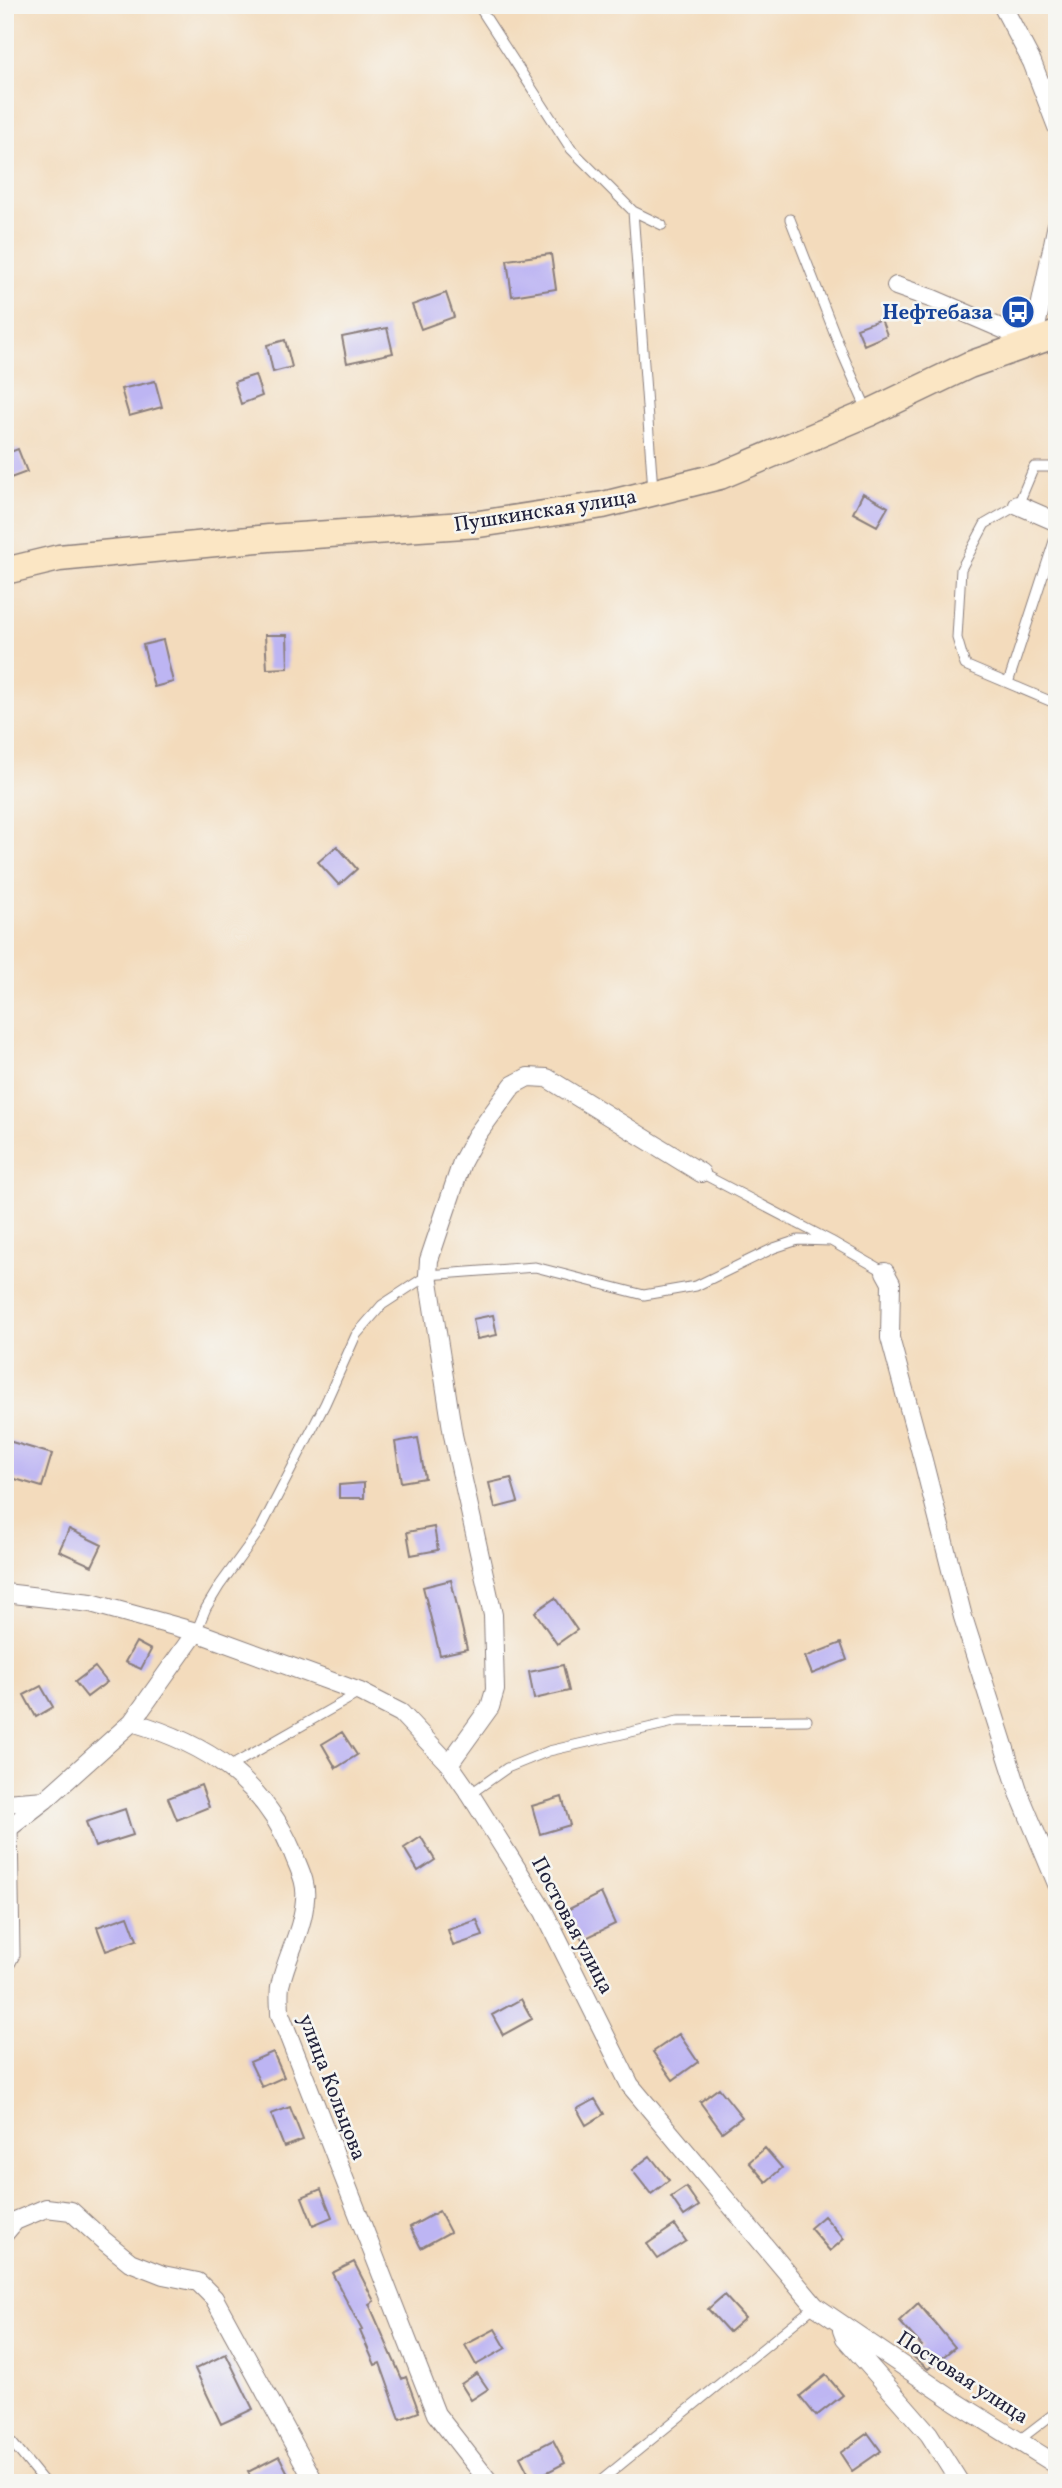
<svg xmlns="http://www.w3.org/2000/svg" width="1062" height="2488" font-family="Vollkorn,serif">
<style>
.building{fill:#bdb5f3}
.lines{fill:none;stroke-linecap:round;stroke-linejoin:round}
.lane-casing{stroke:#8a7e7c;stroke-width:11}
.street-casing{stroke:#8a7e7c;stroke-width:20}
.secondary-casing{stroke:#8a7e7c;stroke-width:29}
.lane{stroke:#fff;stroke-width:9}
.street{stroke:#fff;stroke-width:18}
.secondary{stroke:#fbe6c4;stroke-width:26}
.labels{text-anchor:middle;stroke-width:5;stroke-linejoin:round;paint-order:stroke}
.transit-label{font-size:21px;font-weight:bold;fill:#164399;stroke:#f6f6f2;text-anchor:end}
.street-label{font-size:21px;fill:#22223b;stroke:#f6f6f2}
</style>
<rect width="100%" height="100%" fill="#f6f6f2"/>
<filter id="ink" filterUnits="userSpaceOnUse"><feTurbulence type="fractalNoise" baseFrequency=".0143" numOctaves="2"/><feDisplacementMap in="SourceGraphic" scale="14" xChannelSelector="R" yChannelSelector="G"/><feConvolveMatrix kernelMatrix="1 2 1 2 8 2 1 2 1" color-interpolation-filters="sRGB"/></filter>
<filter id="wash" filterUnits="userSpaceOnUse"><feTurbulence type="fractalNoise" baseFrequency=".00686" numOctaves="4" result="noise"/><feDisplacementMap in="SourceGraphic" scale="28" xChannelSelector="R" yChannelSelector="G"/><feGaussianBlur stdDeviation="1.57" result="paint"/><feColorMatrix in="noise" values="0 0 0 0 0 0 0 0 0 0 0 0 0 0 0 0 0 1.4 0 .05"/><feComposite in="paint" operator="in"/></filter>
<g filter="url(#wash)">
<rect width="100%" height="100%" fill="#f3dbbc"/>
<g id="blocks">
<path class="building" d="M551 254 556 289 512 296 507 260Z
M446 293 454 317 421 329 412 305Z
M881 319 887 335 864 345 857 328Z
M387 328 393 353 347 363 342 337Z
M285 340 292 367 273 372 267 345Z
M255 375 262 396 241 404 234 382Z
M155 381 162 407 129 416 121 389Z
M18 449 27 472 5 480V454Z
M863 493 888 507 877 526 853 513Z
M265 635H287L288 668 267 669Z
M163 640 173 682 154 687 143 645Z
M337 846 357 869 339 885 318 862Z
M493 1315 497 1335 477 1339 473 1319Z
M418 1438 425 1478 401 1482 395 1442Z
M5 1440 52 1454 42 1487 5 1476Z
M511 1478 518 1502 495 1508 489 1483Z
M364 1483V1498H339V1485Z
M434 1527 438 1550 411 1555 407 1532Z
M69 1529 102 1545 92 1566 59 1551Z
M451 1580 467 1649 440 1655 423 1587Z
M555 1598 577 1630 557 1644 535 1612Z
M136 1642 151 1650 141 1669 125 1662Z
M841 1643 847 1660 812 1674 805 1657Z
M563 1665 569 1691 534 1699 529 1672Z
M95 1667 107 1682 87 1697 75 1682Z
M41 1686 53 1707 36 1717 24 1695Z
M342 1732 357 1755 336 1768 322 1744Z
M201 1785 209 1807 177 1820 168 1798Z
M562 1797 570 1825 540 1834 532 1806Z
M125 1809 133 1835 95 1847 86 1822Z
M421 1837 435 1860 418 1871 404 1848Z
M601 1893 615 1924 582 1940 567 1910Z
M128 1916 137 1940 106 1951 97 1927Z
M477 1920 483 1936 453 1946 448 1930Z
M521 1999 532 2019 503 2035 492 2015Z
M679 2034 698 2062 673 2080 653 2052Z
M273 2052 284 2077 262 2087 250 2062Z
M719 2088 742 2117 722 2132 700 2102Z
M595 2099 604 2114 586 2125 577 2109Z
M290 2107 303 2140 284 2147 271 2114Z
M765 2148 782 2168 766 2182 749 2162Z
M650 2156 669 2180 651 2194 632 2170Z
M686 2187 699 2206 684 2216 671 2197Z
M321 2189 332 2217 313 2225 302 2197Z
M439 2211 450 2232 421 2248 410 2227Z
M824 2216 844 2239 830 2251 810 2228Z
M675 2225 686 2241 658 2259 647 2244Z
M354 2262 374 2301 369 2304 402 2379 406 2377 419 2412 400 2419 380 2363 375 2365 360 2331 362 2330 332 2273Z
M724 2295 745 2318 729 2332 708 2309Z
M918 2303 955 2347 928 2369 911 2355 922 2346 899 2321Z
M495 2329 506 2348 476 2365 465 2345Z
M226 2354 253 2409 221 2424 195 2369Z
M477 2373 488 2389 471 2400 461 2384Z
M826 2375 843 2395 816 2416 800 2396Z
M868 2433 881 2451 852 2471 840 2453Z
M553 2440 565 2463 532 2480 520 2457Z
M279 2456 293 2483H254L248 2472Z"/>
</g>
</g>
<g filter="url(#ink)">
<use href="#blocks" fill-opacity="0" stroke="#8a7e7c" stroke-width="2"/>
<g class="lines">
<defs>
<path id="lane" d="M478 5 571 149 633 211 662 225
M633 211 653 490
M790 219 843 355 868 412
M1057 467H1034L1018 505 985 524 961 569 957 638 965 665 1057 704
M1008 683 1057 532
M701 1173 831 1241 885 1272
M196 1632 206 1608 220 1585 260 1530 325 1404 356 1335 382 1305 428 1275 535 1267 644 1295 696 1286 774 1248 798 1240 831 1241
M229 1767 359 1693
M470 1794 507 1768 549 1751 678 1721 807 1720
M5 1974 15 1955 13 1824
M5 2434 45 2483
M1018 2441 1057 2411
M598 2483 815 2306"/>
<path id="street" d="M1002 5 1032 62 1057 127
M896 286 933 299 1033 342 1057 224
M1018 505 1057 522
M885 1272 891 1283 890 1338 923 1460 963 1617 1019 1793 1057 1884
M5 1593 91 1603 196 1632 360 1692 401 1713 449 1764 470 1794 544 1912 630 2085 815 2306 956 2402 1057 2465
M132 1722C207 1744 262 1780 293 1853 299 1869 307 1882 305 1899 303 1929 288 1953 281 1982 278 1991 280 2003 280 2014L436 2414 490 2483
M449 1764 490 1707 495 1690 493 1615 453 1435 428 1275 429 1260 462 1162 476 1136 513 1085 528 1077 547 1078 701 1173
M5 1803 45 1800
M5 1831 45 1800 132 1722 196 1632
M5 2233 15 2221 46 2208 71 2211 103 2240 130 2262 163 2275 198 2282 214 2298 315 2483
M844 2326 842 2330 845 2338 929 2434 960 2483"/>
<path id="secondary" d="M5 571 59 558 269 538 479 524 603 505 720 476 869 413 969 365 1057 334"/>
</defs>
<use href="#lane" class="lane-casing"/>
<use href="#street" class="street-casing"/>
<use href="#secondary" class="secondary-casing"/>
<use href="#lane" class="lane"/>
<use href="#street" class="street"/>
<use href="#secondary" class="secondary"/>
</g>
</g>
<defs>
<symbol id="bus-disc" viewBox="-11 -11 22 22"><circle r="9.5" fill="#1a4fb4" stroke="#f6f6f2"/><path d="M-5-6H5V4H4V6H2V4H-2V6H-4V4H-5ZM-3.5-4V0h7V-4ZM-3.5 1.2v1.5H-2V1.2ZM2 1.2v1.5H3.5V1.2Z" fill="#fff"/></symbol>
</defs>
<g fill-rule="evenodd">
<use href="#bus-disc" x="999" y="293" width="38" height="38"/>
</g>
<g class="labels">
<g class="transit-label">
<text x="993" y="319">Нефтебаза</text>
</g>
<g class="street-label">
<text transform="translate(545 510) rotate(-9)" y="7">Пушкинская улица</text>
<text transform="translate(573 1925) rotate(62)" y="7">Постовая улица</text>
<text transform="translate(333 2087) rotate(69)" y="7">улица Кольцова</text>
<text transform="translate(963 2377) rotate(33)" y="7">Постовая улица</text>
</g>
</g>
<rect width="1062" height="2488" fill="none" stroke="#f6f6f2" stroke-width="28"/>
</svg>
